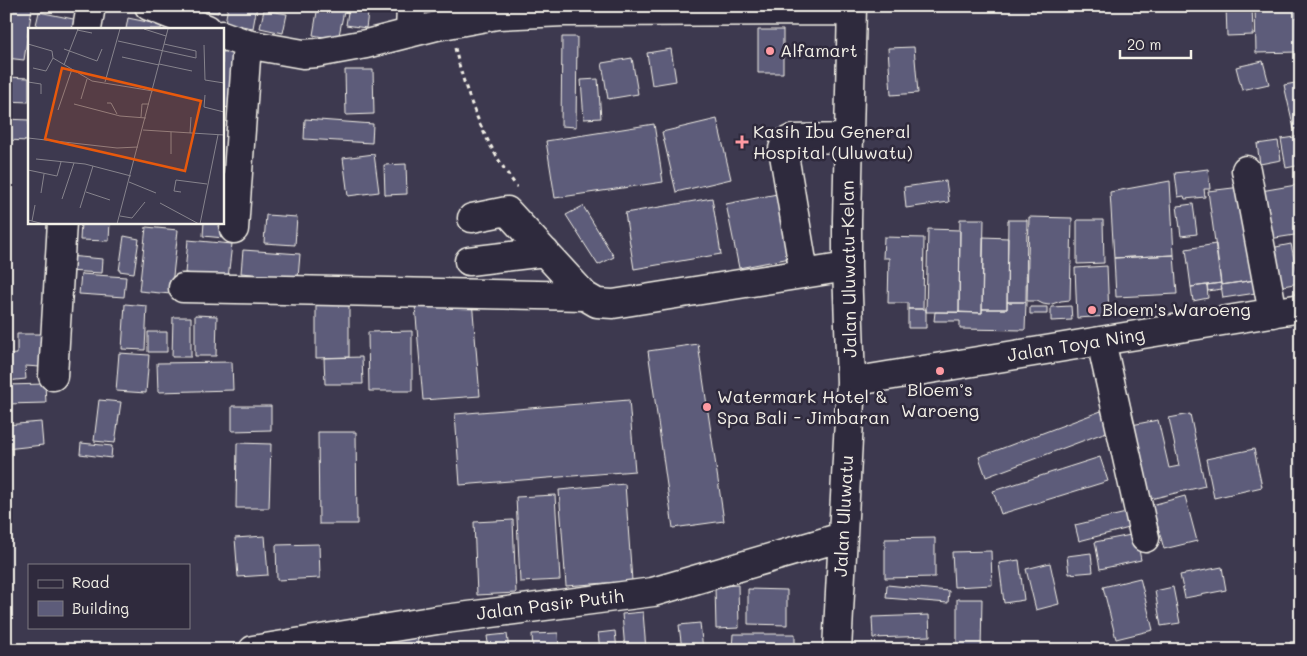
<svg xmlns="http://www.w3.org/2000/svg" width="1307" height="656" font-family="Mali,sans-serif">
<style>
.building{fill:#5d5c7a;stroke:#f4f1e8}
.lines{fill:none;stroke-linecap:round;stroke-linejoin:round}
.minor-casing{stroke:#f4f1e8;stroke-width:31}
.path{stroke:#f4f1e8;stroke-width:3;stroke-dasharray:4 4;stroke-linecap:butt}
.minor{stroke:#2f2a3d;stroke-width:28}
.poi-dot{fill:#ff9aa2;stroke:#2f2a3d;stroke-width:2}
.labels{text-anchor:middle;stroke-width:5;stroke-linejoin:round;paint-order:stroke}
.poi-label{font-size:18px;fill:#f4f1e8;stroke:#2f2a3d;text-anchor:start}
.street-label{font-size:18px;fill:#f4f1e8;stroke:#2f2a3d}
.inset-road{fill:none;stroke:#86838c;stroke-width:1}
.view{fill:#e8590c;fill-opacity:0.15;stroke:#e8590c;stroke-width:2.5}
.inset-edge{fill:none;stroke:#f4f1e8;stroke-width:2.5}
</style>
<rect width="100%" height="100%" fill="#3d394f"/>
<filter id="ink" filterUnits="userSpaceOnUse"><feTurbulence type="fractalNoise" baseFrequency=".02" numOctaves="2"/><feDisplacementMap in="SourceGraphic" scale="10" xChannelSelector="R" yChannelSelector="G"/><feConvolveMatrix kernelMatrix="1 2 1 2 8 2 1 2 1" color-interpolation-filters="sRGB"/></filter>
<g filter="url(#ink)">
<path class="building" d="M8 6 32 8 24 60 6 58Z
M176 6H219L218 13Z
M228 6H257L253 28 225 23Z
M318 6H345L338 40 313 35Z
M349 6H369L366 28 346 25Z
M1226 6H1252L1253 35 1227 36Z
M1255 6H1296L1297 52 1256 53Z
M264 10 287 14 283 33 260 28Z
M39 12 83 21 82 29H35Z
M128 18 162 25 161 29H126Z
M758 30H783V73H758Z
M562 37H577L576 127 561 126Z
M914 47 918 93 891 95 888 48Z
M671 49 676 81 652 85 647 53Z
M222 51 245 53 239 109 222 107Z
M632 58 638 94 608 99 602 63Z
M1263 61 1269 84 1242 90 1236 67Z
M345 70H373L374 114 346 115Z
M6 77 29 78V102L6 101Z
M598 79 601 118 584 119 581 80Z
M1301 82V128L1294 129 1284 85Z
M6 119 29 120V141L6 140Z
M305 119 373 124 372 143 304 139Z
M717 119 731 179 676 192 662 132Z
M654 124 663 182 555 198 546 141Z
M1301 136V165L1286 168 1281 139Z
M1278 141 1281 160 1260 164 1257 144Z
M374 154 379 192 348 196 343 158Z
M406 164 407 194 385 195 384 165Z
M1208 169 1210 189H1204L1205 197 1185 199 1184 196 1178 197 1175 173Z
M946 181 949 202 906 208 904 187Z
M1170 181 1174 255 1114 258 1110 192Z
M1296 185 1301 214V234L1269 239 1261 191Z
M1241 187 1255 280 1221 285 1208 191Z
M777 194 790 258 739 268 726 204Z
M712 198 721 254 634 269 625 213Z
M229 200 224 238 203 236 204 222H222Z
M1193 204 1197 234 1181 236 1177 206Z
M583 206 614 257 598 265 566 215Z
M266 215 297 217 295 245 264 243Z
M1029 217 1072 218 1070 300 1061 301 1049 305 1043 304 1037 301H1027Z
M960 219H984L982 313 959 312Z
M1008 220H1027L1026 302H1007Z
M1077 220H1103L1104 263 1077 264Z
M81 222H110L109 241 80 240Z
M146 227 178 230 171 294 139 291Z
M928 229 960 230 959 312H926Z
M124 236 139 239 134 273 119 271Z
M884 237 924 238 923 309H908V303H888L889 258H883Z
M983 237 1008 238 1007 309H982Z
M188 240 232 244 228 278 185 273Z
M1216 244 1221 283 1191 287 1186 249Z
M1291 244 1299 283 1278 287 1271 248Z
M243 250 300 254 298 278 241 273Z
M1174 255 1177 294 1116 297 1114 258Z
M68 256 103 259 102 273 67 271Z
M1107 266 1109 316 1077 318 1075 268Z
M81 274 126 277 124 297 79 294Z
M1255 280 1256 293 1223 298 1221 285Z
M1221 283 1222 289 1208 291 1207 285Z
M1207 285 1208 298 1193 301 1191 287Z
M316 299H349V357L316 358Z
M472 300 480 396 423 400 415 305Z
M1007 302H1026L1025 330 960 329V321H934L935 312 982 313V309H1007Z
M125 304 147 306 145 350 122 349Z
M1071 306 1072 320 1051 321V307Z
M1030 307H1047V314H1030Z
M908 309H926V328H908Z
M195 315 217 316 216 356H195Z
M173 317H191V357H172Z
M412 331V391H369L368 332Z
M148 332H167V352H148Z
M17 334H41L40 367 25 366 26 379 6 381V355L17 354Z
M698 344 724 521 673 528 648 351Z
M119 353 149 355 146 393 116 391Z
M362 357 363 384H325L324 358Z
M232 362 233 390 158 392 157 363Z
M45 384 46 403 6 404V385Z
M99 400 121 402 115 443 94 441Z
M629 400 635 471 460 485 455 414Z
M232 406H271V430L232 431Z
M1101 411 1109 431 986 477 979 457Z
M1190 414 1205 486 1142 501 1126 426 1158 420 1169 468 1179 466 1169 418Z
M41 422 43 445 6 449V425Z
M318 432H356L357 524H319Z
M81 443 112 446 111 458 80 454Z
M237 443 271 444 269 508H236Z
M1254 449 1262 487 1214 498 1206 459Z
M1100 457 1108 481 1001 514 993 491Z
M625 484 632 581 566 586 559 490Z
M555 495 560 580 520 582 516 497Z
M1185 496 1197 541 1164 549 1152 505Z
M1126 513 1129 528 1079 541 1075 525Z
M513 520 516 593 477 595 474 522Z
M1136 534 1141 560 1100 569 1095 542Z
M265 536 268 575 238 577 235 538Z
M935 538V577L885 578V539Z
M319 544 320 578 277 580 276 545Z
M991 551 992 585 954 587 952 552Z
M1091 553 1093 572 1069 574 1067 556Z
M1019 560 1024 600 1004 603 999 563Z
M1050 563 1059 604 1036 610 1026 569Z
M1222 567 1226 590 1185 598 1180 575Z
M1140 578 1153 630 1116 639 1103 587Z
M738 585 739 628 716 629 715 586Z
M887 585 949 591 948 603 886 598Z
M1173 587 1180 623 1161 626 1155 591Z
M748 589 787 590V625L748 624Z
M957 599H982L981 650H957Z
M643 612 646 650H625L622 614Z
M929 615 930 636 873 638 872 617Z
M700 623 703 650H682L679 625Z
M615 631 617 650H600L598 633Z
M558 633 559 650H533L532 634Z
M507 634 509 650H489L487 636Z
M733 634H795V650H732Z
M417 636 419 650H363L362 644Z
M1301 641V650H1290V642Z"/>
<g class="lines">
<defs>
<path id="minor" d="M149 6 207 29
M87 29 91 6
M410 33 411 6
M222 35 247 44 303 54 317 53 366 44 437 26 497 15 564 12 852 11
M1246 170 1273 313
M472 218 507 211 585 296
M234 229 247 44
M469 261 545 252
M804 273 783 149 786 142 792 139 849 138
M183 288 585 296 597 303 613 304 847 267
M1101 341 1145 538
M53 376 62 222
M851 382 1301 308
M253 650 437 620 653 592 842 537
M837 650 851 382 847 267V220L852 6"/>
</defs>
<use href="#minor" class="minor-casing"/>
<path class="path" d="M455 48C466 97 486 146 517 187"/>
<use href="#minor" class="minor"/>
</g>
</g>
<g class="poi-dot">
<circle cx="770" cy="51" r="5"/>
<path d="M739.5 134.5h5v5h5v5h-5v5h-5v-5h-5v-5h5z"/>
<circle cx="1092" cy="310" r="5"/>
<circle cx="940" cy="371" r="5"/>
<circle cx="707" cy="407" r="5"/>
</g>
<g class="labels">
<g class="poi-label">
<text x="780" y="57">Alfamart</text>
<text x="753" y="138">Kasih Ibu General<tspan x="753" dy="21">Hospital (Uluwatu)</tspan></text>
<text x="1102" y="316">Bloem's Waroeng</text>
<text x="940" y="396" text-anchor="middle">Bloem’s<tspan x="940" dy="21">Waroeng</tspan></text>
<text x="717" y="403">Watermark Hotel &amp;<tspan x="717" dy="21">Spa Bali - Jimbaran</tspan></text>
</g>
<g class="street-label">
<text transform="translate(849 269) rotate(-91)" y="6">Jalan Uluwatu-Kelan</text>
<text transform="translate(1076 345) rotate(-9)" y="6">Jalan Toya Ning</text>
<text transform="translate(844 516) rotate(-87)" y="6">Jalan Uluwatu</text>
<text transform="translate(550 605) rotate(-7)" y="6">Jalan Pasir Putih</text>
</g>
</g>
<g transform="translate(28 28)">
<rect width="196" height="196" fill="#3d394f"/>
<path class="inset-road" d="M116 1 138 8M49 2 64 5M90 13 168 30V23L136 16M0 16 24 23 25 30M176 17 177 52 196 55M36 21 69 33 74 21M94 29 131 37M131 36 164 43M36 37 50 1M5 40 18 43 25 30 64 53 125 63M0 54 13 56V66M77 54 92 1M177 67 176 79 196 84M53 71 59 51M79 75H83L89 86M46 76 92 88 118 90M30 82 44 41M113 89 114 76H121M115 102 196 107M162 105 163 89M0 110 89 120 110 119M143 126V104M8 131 57 136 103 148M0 142 29 148 33 134M101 154 128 165M58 164 82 172M153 164 146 163 148 152 179 156M13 165 16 146M34 171 46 135M132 175 171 196M52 180 65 138M92 188 104 190 117 174M0 192 16 196M4 193 7 177M89 196 140 1M172 196 190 107"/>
<path class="view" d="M34 40 173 73 157 143 17 111Z"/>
<rect width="196" height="196" class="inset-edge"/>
</g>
<rect width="1307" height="656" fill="none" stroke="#2f2a3d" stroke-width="25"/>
<rect x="12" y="12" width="1282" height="631" fill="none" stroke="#f4f1e8" stroke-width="2" filter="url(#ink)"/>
<rect x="28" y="564" width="162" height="65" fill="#2f2a3d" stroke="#7e7a81"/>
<rect x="38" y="580" width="25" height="8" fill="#2f2a3d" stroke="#7e7a81"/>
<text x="72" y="588" font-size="15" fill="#f4f1e8">Road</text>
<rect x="38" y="601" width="25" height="15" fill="#5d5c7a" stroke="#7e7a81"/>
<text x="72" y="614" font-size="15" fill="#f4f1e8">Building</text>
<path d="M1120 50v8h71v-8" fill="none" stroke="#f4f1e8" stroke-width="2.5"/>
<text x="1127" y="50" font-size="15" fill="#f4f1e8" stroke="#2f2a3d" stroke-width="4" paint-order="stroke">20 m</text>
</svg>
